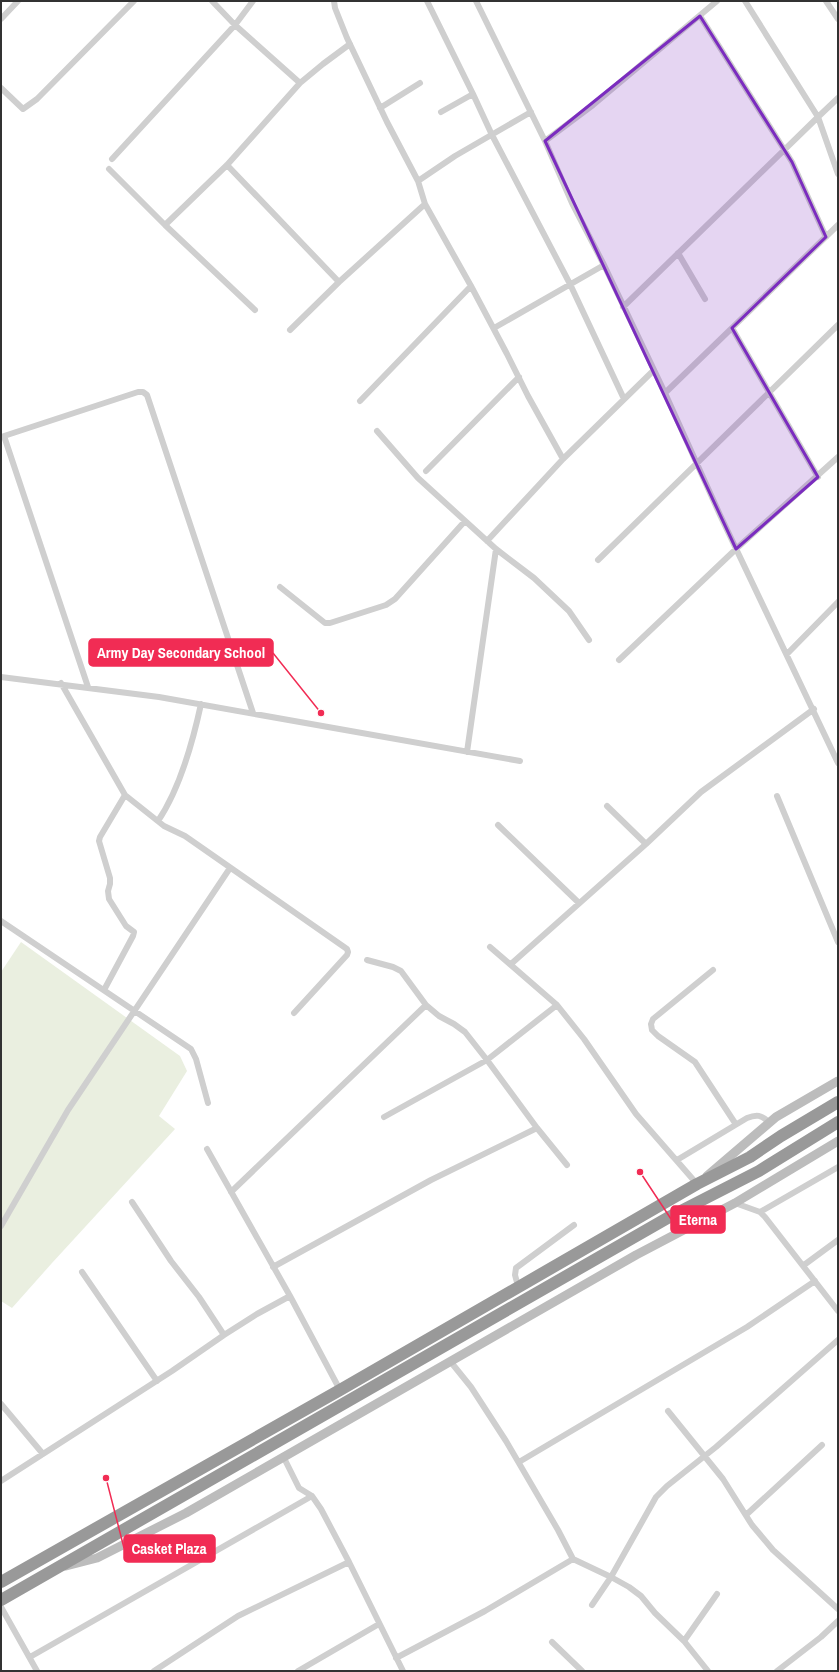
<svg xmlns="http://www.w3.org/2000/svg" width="839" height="1672" font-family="'Archivo Narrow',sans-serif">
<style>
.green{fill:#eaefe0}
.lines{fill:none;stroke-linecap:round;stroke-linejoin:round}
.street{stroke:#cfcfcf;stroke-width:6}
.secondary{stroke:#bcbcbc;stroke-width:9}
.highway{stroke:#999;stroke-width:12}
.marked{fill:#7b2cbf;fill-opacity:0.2;stroke:#7b2cbf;stroke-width:3;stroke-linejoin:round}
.leader{fill:none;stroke:#f12c54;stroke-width:1.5}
.callout-dot{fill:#f12c54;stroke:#fff;stroke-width:1.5}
.callout{fill:#f12c54;stroke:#f12c54;stroke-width:1.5}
.callout-label{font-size:15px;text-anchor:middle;font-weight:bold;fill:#fff}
</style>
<rect width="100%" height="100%" fill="#fff"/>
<path class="green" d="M21 942 180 1056 187 1071 159 1116 175 1129 52 1263 12 1308 1 1301V972Z"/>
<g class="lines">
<path class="street" d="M212 1 235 25 300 83
M334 1 335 8 347 38 387 122 418 181 425 204 471 286 507 354 528 396 563 459 654 370
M427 1 473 94 492 135 570 284 624 399
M476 1 545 141 572 203 604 265 665 393 720 515 838 763
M826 1 838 19
M700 16 792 162 826 237
M1 19 18 1
M1 88 23 109 37 99 134 1
M838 98 818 117 838 174
M380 108 420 83
M441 112 473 94
M545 141 593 105 717 1
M112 159 235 25 253 1
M227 165 339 282
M109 169 165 225 255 310
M418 181 455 156 531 112
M165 225 227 165 300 83 323 64 350 44
M678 253 705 299
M623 307 818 117 745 1
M494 328 604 265
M732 328 818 477
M290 330 339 282 425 204
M665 393 838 225
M360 401 471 286
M377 431 418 478 496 549 534 578 569 611 589 640
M4 436 88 687
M1 437 138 392H143L147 395 253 713
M426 471 519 377
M487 541 563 459
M598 560 838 325
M280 587 325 623H330L386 605 395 599 465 521
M787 654 838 602
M619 660 736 549 838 457
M1 677 159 697 520 761
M61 683 125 795 164 826 185 836 347 949 348 952 347 955 294 1013
M467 752 496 549
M777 796 838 942
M607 806 646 844
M158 821C179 790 193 741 201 704
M498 825 579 903
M1 921 191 1049 196 1059 208 1103
M490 947 557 1005 584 1039 636 1114 697 1184
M367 960 393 967 401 971 426 1005 439 1016 454 1024 465 1032 487 1060 537 1128 567 1165
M511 964 646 844 701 792 814 709
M713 970 653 1019 651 1024 652 1030 658 1036 695 1062 735 1123
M104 990 133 936 134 932 126 926 109 899 108 891 110 884V878L99 841 100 837 125 795
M384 1117 487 1060 557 1005
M207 1149 290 1296 340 1390
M677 1160 747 1118C757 1114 761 1115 769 1122
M231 1192 426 1005
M132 1202 171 1261 199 1297 224 1335
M735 1203 760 1212 765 1217 838 1311
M760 1212 838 1167
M1 1226 68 1110 230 868
M804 1265 838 1240
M273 1267 431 1180 537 1128
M82 1272 157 1381
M518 1286 515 1275 516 1268 574 1225
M450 1361 471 1387 506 1441 558 1530 573 1559 611 1577 629 1587 641 1596 655 1613 684 1641 708 1671
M1 1404 43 1454
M668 1411 723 1479 752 1525 773 1550 838 1609
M283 1456 299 1488 312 1496 321 1509 349 1562 403 1671
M519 1462 747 1327 815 1281
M1 1481 172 1371 224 1335 257 1314 290 1296
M746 1515 822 1445
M592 1605 611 1577 656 1497 667 1486 716 1447 838 1340
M1 1607 37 1671
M684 1641 717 1594
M552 1642 582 1671
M30 1657 312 1496
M396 1658 485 1611 573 1559
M154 1671 238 1616 349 1562
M298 1671 379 1624
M777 1671 821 1637 838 1621"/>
<path class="secondary" d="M707 1176 776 1117 838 1081
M66 1566 97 1558 186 1513 636 1255 735 1203 838 1141"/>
<path class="highway" d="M1 1582 340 1390 697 1184 750 1157 781 1136 838 1102
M1 1600 671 1216 759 1171 838 1122"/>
</g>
<path class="marked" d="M700 16 792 162 826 237 732 328 818 477 736 549 545 141Z"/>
<path class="leader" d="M321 713L273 653M640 1172L671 1219M106 1478L124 1548"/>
<g class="callout-dot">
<circle cx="321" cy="713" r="4"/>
<circle cx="640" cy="1172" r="4"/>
<circle cx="106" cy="1478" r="4"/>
</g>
<g class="callout">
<rect x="89" y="639" width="184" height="27" rx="4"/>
<rect x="671" y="1206" width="54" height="27" rx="4"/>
<rect x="124" y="1535" width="91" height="27" rx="4"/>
</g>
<g class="callout-label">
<text x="181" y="658">Army Day Secondary School</text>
<text x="698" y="1225">Eterna</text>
<text x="169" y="1554">Casket Plaza</text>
</g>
<rect width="839" height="1672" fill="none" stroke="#323232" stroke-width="4"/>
</svg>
